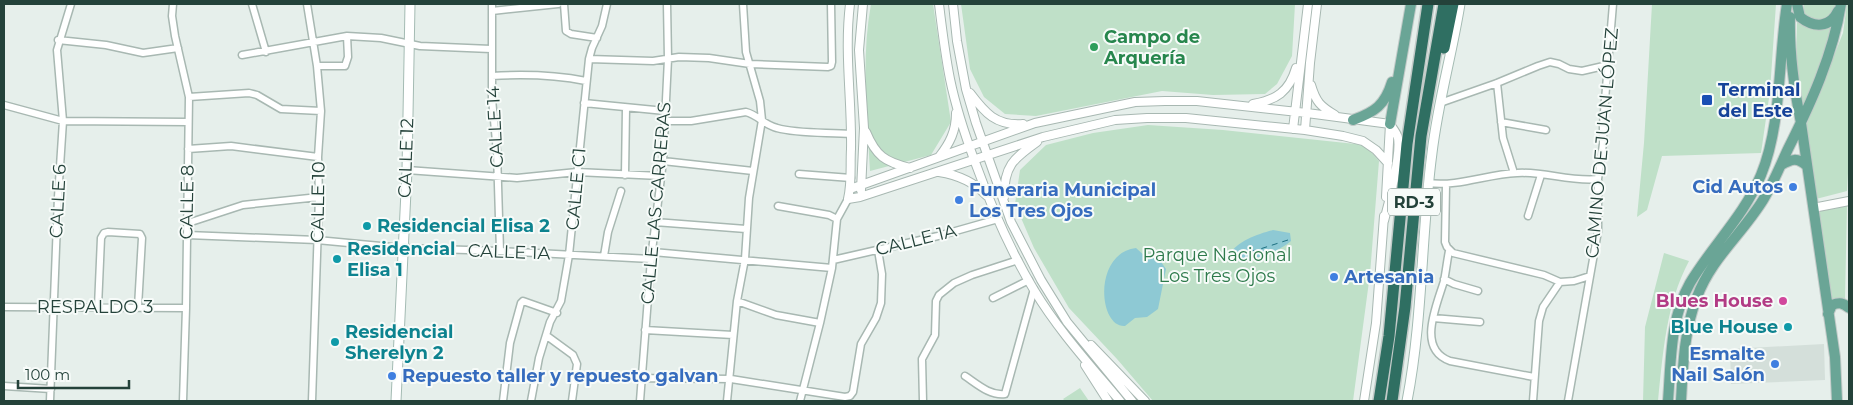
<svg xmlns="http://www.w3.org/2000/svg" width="1853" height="405" font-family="Montserrat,sans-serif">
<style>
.built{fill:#d4dfda}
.green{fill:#bfe0c8}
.water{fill:#8ec9d4}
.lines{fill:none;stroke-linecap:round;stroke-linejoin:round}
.ferry{stroke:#1c6f80;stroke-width:1;stroke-dasharray:6 5;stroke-linecap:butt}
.minor-casing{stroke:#a8b8b2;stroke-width:9}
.tertiary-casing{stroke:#a8b8b2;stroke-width:10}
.secondary-casing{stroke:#a4bbb3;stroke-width:11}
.primary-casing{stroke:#c2cac8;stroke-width:12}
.motorway-casing{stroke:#c2cac8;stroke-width:14}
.minor{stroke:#fff;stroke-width:6}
.tertiary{stroke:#fff;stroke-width:8}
.secondary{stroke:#fff;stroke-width:9}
.primary{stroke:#6aa596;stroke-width:10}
.motorway{stroke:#2f6f62;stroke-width:11}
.leisure-dot{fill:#2e9e5b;stroke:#f7fbf9;stroke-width:2}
.transit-dot{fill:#1a4fb4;stroke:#f7fbf9;stroke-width:2}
.shop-dot{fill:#3f7fe0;stroke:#f7fbf9;stroke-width:2}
.culture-dot{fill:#0f9aa8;stroke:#f7fbf9;stroke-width:2}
.hotel-dot{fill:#d1479c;stroke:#f7fbf9;stroke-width:2}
.labels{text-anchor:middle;stroke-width:4;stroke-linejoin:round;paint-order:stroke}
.shield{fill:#f7fbf9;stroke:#637a73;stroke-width:1}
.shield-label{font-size:16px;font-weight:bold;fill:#24423a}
.leisure-label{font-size:18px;font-weight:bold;fill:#27864d;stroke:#f7fbf9;text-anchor:start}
.transit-label{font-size:18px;font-weight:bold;fill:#164399;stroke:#f7fbf9;text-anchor:start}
.street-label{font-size:18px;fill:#24423a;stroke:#f7fbf9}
.shop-label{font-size:18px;font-weight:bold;fill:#366cbe;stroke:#f7fbf9;text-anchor:start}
.culture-label{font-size:18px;font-weight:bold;fill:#0d838f;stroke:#f7fbf9;text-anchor:start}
.park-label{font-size:18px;fill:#2d7a4b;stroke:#f7fbf9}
.hotel-label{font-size:18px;font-weight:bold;fill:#b23c85;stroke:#f7fbf9;text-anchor:end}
</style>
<rect width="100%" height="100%" fill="#e6efeb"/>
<path class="built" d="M1824 344 1825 380 1731 384 1730 349Z"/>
<path class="green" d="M871 4H933L951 122 931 155 870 171C867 115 861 59 871 4Z
M961 4H1295L1292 56 1277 84 1265 94 1213 95 1162 91 1036 116 1005 114 984 97 970 69Z
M1652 4H1776L1770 91 1761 153 1662 156 1647 210 1637 217 1644 143Z
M1804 4H1837L1836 8 1822 21 1804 16Z
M1847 4H1849V155L1847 191 1816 199 1805 128 1843 33Z
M1797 22C1809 30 1820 33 1833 26L1815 78 1802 108 1796 65Z
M1148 125 1223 130 1365 145 1379 161 1370 274 1353 401H1153L1117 359 1069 308 1034 248 1015 204 1020 170 1046 145 1093 133Z
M1847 206 1845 300 1835 298 1830 304 1817 212Z
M1664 253 1689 261C1666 304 1663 353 1658 401H1643L1645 327Z
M1080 388 1089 401H1065L1063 399Z"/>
<path class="water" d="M1273 230 1290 233 1291 241C1279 252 1246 264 1231 260L1229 255C1237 241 1258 234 1273 230Z
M1136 248 1146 257 1159 259 1166 269 1158 309 1147 317 1135 318 1125 326C1098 328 1093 253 1136 248Z"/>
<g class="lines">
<path class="ferry" d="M1229 255 1257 250 1291 239"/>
<defs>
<path id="minor" d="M173 4 172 16 175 36 189 97 186 308 183 401
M252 4 266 52
M307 4 317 66 321 111 318 157 319 197 312 401
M492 4V99L497 152 500 251
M564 4 566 31 571 34 597 38
M492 11 558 4
M58 40 106 45 143 53 178 48
M242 55 347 36 381 38 420 46 491 49
M589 59 653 61 679 57 709 58 750 64 828 67 831 66 832 62 831 4
M317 66H345L348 57 347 36
M492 76C524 74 555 75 586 81
M1497 83 1503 138 1514 173
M189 97 249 93 257 95 281 109 321 111
M584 103 665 111
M1440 103 1497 83 1538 66 1550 62 1559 64 1569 69 1582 71 1608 65
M4 105 63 121 188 122
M665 121H691L746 112C758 115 764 125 777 128 798 134 828 132 851 134
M1501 122 1546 130
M188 149 231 146 318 157
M663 161 753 171
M407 170 517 178 577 172 660 176
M799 174 851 178
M625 175 626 108
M1428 183C1459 187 1487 174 1517 173 1544 171 1570 182 1598 179
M1446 185 1445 242 1447 247 1453 253 1544 275 1560 282 1574 281 1590 276
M778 206 829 215 837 219
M1528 216 1541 175
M655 222 746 229
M188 223 243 205 319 197
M187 235 317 240 402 248 500 251 651 259
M1449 251C1447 261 1446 271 1444 281 1437 305 1416 349 1450 361L1534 377
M653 252 832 268
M604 256 608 232 621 191
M833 260 938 236 998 219
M1444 279 1454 284 1478 291
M993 298 1029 280
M737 301 776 315 820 323
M4 307 186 308
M98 307 101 238 104 233 108 232 140 234 142 238 138 307
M1433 318 1480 322
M645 330 733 335
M547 336 573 355 577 364 572 401
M965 376C977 384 990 396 1005 394L1034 289
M642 378 731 379 845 397 850 396 853 392 861 344 876 318 881 303 882 274 878 250
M4 386 51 389
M50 401 58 197 63 121 57 50 71 4
M503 401 510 343 521 303 523 301 557 313
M531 401 539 358 550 322 561 301 569 255 589 59 592 48 602 26 607 4
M640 401 651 259 663 161 668 59 667 4
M727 401 737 301 745 259 749 198 762 120 760 101 746 52 743 4
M800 401 820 323 832 268 837 219 848 199
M923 401 922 359 935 335 936 301 939 295 954 283 972 275 1018 260
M1533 401 1539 321 1543 307 1560 282
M1568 401 1598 231V179L1603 144V124L1613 4"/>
<path id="tertiary" d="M850 4C844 53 852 100 851 149 850 166 852 182 848 199L860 197 1043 137 1115 120 1147 118H1186L1305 130 1343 136 1363 141 1376 150 1388 163
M939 4C942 29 945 54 950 79 956 108 965 135 975 162 991 206 1010 250 1034 290 1058 330 1090 365 1120 401
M953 4 957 41 966 89 976 123 1011 222 1041 280 1067 322 1132 401
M1311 85C1316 102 1320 106 1335 115
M970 93C985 113 996 126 1023 124
M1253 104C1276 100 1289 92 1296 68
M1293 129 1308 4
M1305 130 1310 63 1317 4
M866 132C876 156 885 162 910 168
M939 157C950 143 956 131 956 113
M939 172C958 175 973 181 986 195
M850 189 1035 123 1135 102 1165 101H1197L1307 113 1390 124C1393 129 1397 133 1398 138 1401 154 1389 203 1384 221
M861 190 864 128 859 50 863 4
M1004 197C1004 166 1013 159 1037 142
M1386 197 1390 124
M1813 208 1849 201
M1091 345 1145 401
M1085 365 1108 401
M1364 401 1376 323 1384 216"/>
<path id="secondary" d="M396 401 407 170 410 4
M1407 401C1423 319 1421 235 1432 153 1438 102 1452 54 1460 4"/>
<path id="primary" d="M1797 4 1800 17C1814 28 1830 28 1838 11
M1790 17C1789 53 1794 88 1801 123L1835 357 1837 401
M1353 120C1375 112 1385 105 1392 82
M1390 124 1411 4
M1781 165C1792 159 1797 157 1807 166
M1828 314 1832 305C1840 302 1843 303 1849 308
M1668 401C1671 362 1670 318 1690 283 1712 246 1744 216 1761 175 1782 124 1778 59 1787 4
M1681 401C1683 366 1684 330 1697 297 1711 259 1742 234 1763 200 1773 184 1780 166 1788 149 1811 103 1833 55 1841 4"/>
<path id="motorway" d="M1444 48 1453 4
M1379 401 1389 336 1407 144 1428 4
M1392 401 1405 307 1421 136 1444 4"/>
</defs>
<use href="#minor" class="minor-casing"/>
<use href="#tertiary" class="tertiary-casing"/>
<use href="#secondary" class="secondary-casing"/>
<use href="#primary" class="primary-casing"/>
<use href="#motorway" class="motorway-casing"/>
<use href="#minor" class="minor"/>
<use href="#tertiary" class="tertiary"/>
<use href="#secondary" class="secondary"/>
<use href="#primary" class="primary"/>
<use href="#motorway" class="motorway"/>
</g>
<circle class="leisure-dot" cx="1094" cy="47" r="5"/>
<rect class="transit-dot" x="1701" y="94" width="12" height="12" rx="2.5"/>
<g class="shop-dot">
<circle cx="1793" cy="187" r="5"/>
<circle cx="959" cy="200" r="5"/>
<circle cx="1334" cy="277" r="5"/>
<circle cx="1775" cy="364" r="5"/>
<circle cx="392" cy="376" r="5"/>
</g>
<g class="culture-dot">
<circle cx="367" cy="226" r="5"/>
<circle cx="337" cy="259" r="5"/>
<circle cx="1788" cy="327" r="5"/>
<circle cx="335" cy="342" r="5"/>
</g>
<circle class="hotel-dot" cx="1783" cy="301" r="5"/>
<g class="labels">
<rect class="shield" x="1388" y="188.5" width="52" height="27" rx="4"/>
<g class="shield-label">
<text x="1414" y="208">RD-3</text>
</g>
<g class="leisure-label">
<text x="1104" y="43">Campo de<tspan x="1104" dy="21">Arquería</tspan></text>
</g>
<g class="transit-label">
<text x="1718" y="96">Terminal<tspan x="1718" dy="21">del Este</tspan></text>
</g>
<g class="street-label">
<text transform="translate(495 127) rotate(-93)" y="6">CALLE 14</text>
<text transform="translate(1602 143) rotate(-85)" y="6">CAMINO DE JUAN LÓPEZ</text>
<text transform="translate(406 158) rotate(-88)" y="6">CALLE 12</text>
<text transform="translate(576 189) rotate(-85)" y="6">CALLE C1</text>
<text transform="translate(58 201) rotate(-87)" y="6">CALLE 6</text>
<text transform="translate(187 202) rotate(-89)" y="6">CALLE 8</text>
<text transform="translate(318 202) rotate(-89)" y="6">CALLE 10</text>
<text transform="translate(656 203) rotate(-85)" y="6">CALLE LAS CARRERAS</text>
<text transform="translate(916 240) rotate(-14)" y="6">CALLE 1A</text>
<text transform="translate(509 252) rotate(2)" y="6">CALLE 1A</text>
<text x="95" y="313">RESPALDO 3</text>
</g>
<g class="shop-label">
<text x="1783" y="193" text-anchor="end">Cid Autos</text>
<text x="969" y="196">Funeraria Municipal<tspan x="969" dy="21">Los Tres Ojos</tspan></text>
<text x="1344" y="283">Artesania</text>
<text x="1765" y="360" text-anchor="end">Esmalte<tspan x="1765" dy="21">Nail Salón</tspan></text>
<text x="402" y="382">Repuesto taller y repuesto galvan</text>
</g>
<g class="culture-label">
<text x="377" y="232">Residencial Elisa 2</text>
<text x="347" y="255">Residencial<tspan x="347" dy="21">Elisa 1</tspan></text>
<text x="1778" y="333" text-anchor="end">Blue House</text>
<text x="345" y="338">Residencial<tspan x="345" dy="21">Sherelyn 2</tspan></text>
</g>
<g class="park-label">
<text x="1217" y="261">Parque Nacional<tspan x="1217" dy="21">Los Tres Ojos</tspan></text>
</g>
<g class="hotel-label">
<text x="1773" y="307">Blues House</text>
</g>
</g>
<rect width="1853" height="405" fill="none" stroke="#24423a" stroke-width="10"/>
<path d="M18 380v8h111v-8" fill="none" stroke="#24423a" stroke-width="2.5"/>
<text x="25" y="380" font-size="15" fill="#24423a" stroke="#f7fbf9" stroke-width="4" paint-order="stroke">100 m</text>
</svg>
